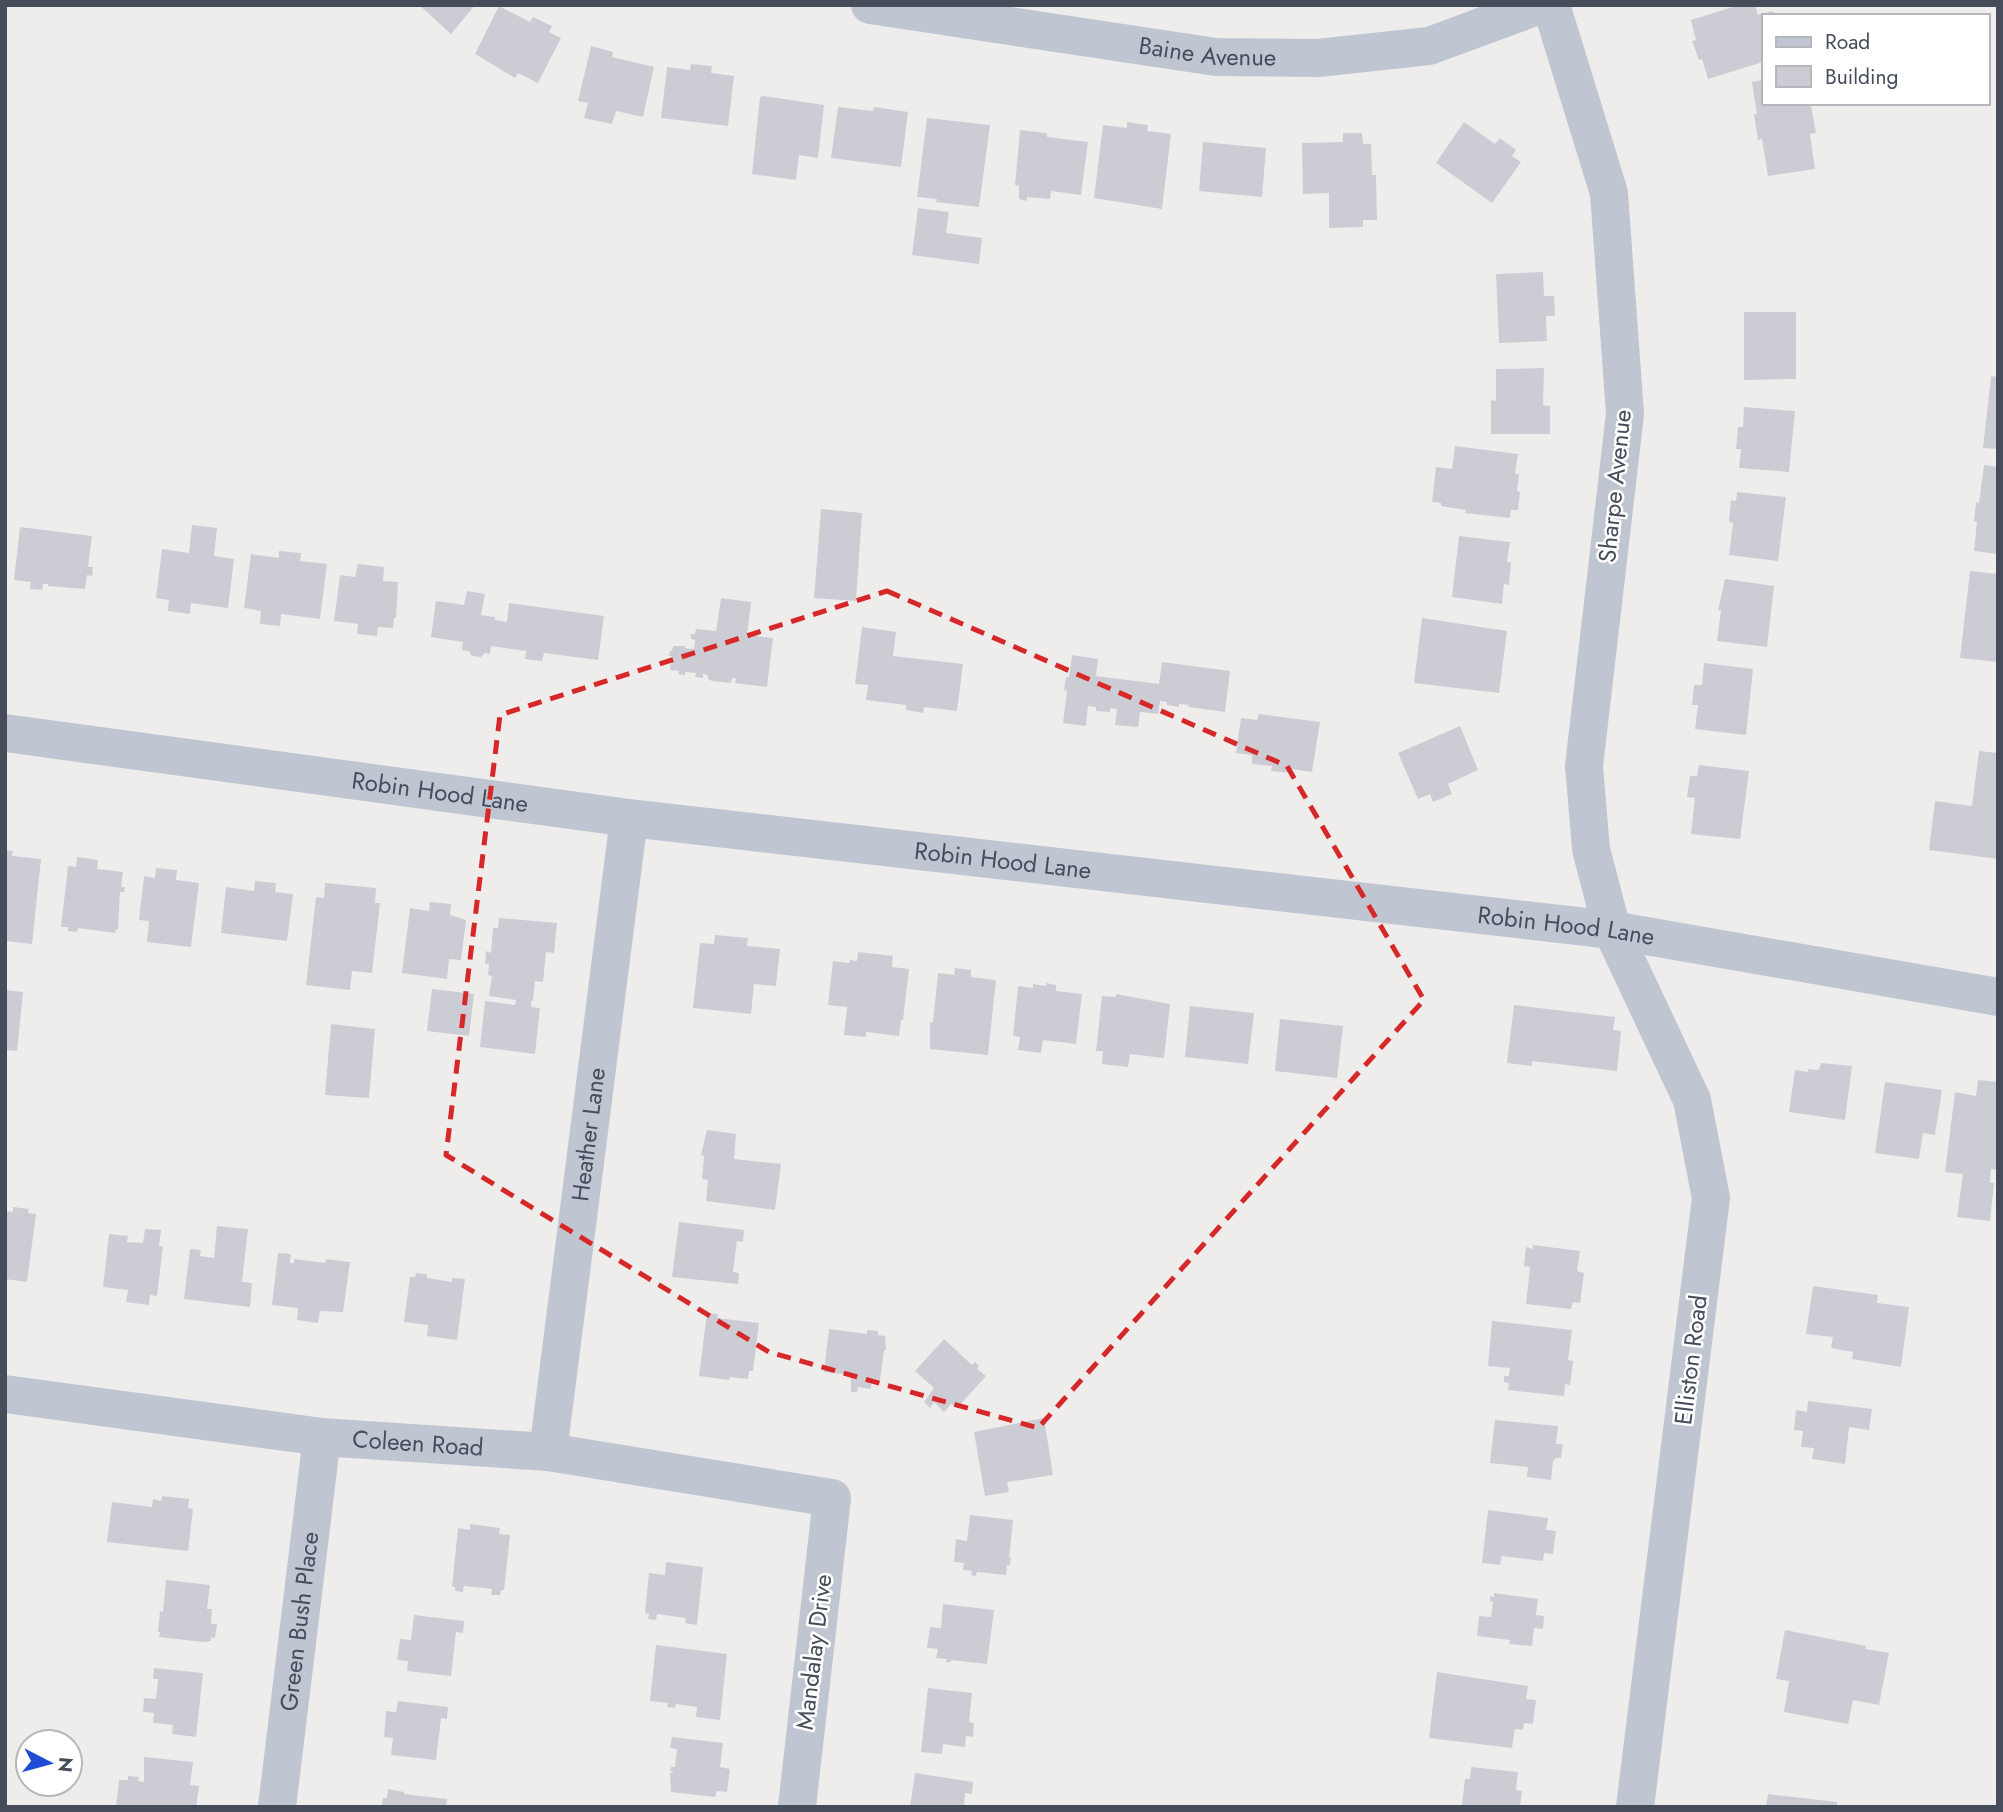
<svg xmlns="http://www.w3.org/2000/svg" width="2003" height="1812" font-family="Jost,sans-serif">
<style>
.building{fill:#cccdd4}
.lines{fill:none;stroke-linecap:round;stroke-linejoin:round}
.minor{stroke:#c0c6d1;stroke-width:38}
.marked{fill:none;stroke:#d62828;stroke-width:5;stroke-dasharray:14 9;stroke-linejoin:round}
.labels{text-anchor:middle;stroke-width:5;stroke-linejoin:round;paint-order:stroke}
.street-label{font-size:24px;fill:#464c59;stroke:#fff}
</style>
<rect width="100%" height="100%" fill="#efedec"/>
<path class="building" d="M419 5H475L451 34Z
M1739 5H1755L1758 15 1773 11 1775 16H1763V62L1708 79 1702 59 1699 60 1692 41 1696 40 1691 20Z
M499 6 530 22 533 17 552 26 549 32 561 38 538 83 518 73 515 78 475 54Z
M591 46 613 52 612 57 654 67 643 117 616 111 612 124 584 118 588 103 578 101Z
M691 64 712 66 711 73 734 76 728 126 661 118 667 67 690 70Z
M1763 80V103H1806L1807 106H1811L1816 133 1810 134 1815 169 1768 176 1762 139 1758 140 1754 114H1757L1752 82Z
M764 96 824 105 818 158 799 155 796 180 752 174 760 97Z
M838 107 873 111 874 107 908 112 901 167 831 158Z
M927 118 990 125 979 207 936 202 937 199 917 197Z
M1127 122 1148 125 1147 131 1171 134 1162 209 1094 198 1103 125 1127 128Z
M1464 122 1495 144 1500 138 1516 150 1512 156 1521 162 1492 203 1436 163Z
M1020 130 1047 133V137L1088 142 1081 195 1051 191 1050 199 1027 197V201L1019 199V186L1015 185Z
M1343 133H1362L1363 144H1371L1372 175H1376L1377 220H1363V227L1329 228V193L1303 194 1302 143 1343 142Z
M1203 142 1266 148 1262 197 1199 191Z
M918 208 949 212 946 233 982 238 979 264 912 255Z
M1543 272 1544 296H1554L1555 316H1546L1547 341 1499 343 1496 274Z
M1744 312H1796V379L1744 380Z
M1544 368 1543 405 1550 406V434H1491V400L1496 401V369Z
M1991 376 1998 377V449L1983 448Z
M1744 407 1795 411 1789 472 1739 468 1741 449H1736L1738 427H1743Z
M1455 446 1518 454 1515 474H1519L1517 491 1520 492 1518 510H1511L1510 518 1465 513 1466 510 1441 506V503L1432 502 1436 467 1452 469Z
M1984 465 1998 467V554L1974 551 1977 522 1974 521 1976 502 1979 503Z
M1737 492 1786 497 1778 561 1729 555 1733 523 1729 522 1731 500 1736 501Z
M821 509 862 513 856 601 814 598Z
M192 525 217 528 214 556 234 559 228 608 191 603 190 614 168 611 169 600 156 598 162 549 189 553Z
M20 527 92 536 88 567H93L92 576 87 575 85 589 48 586V584H43L42 590 30 589 31 582 14 580Z
M1459 536 1510 542 1507 562H1511L1509 585 1504 584 1502 604 1452 597Z
M279 551 301 553 300 561 327 564 320 619 281 614 280 626 260 624 261 611 244 608 251 554 279 558Z
M358 564 384 567 383 581 398 582 396 618H394L393 628 378 627 377 636 357 634 358 624 334 621 340 575 355 577Z
M1970 571 1998 574V662L1960 658Z
M1725 579 1774 586 1767 647 1717 641 1721 610H1718Z
M467 591 485 594 481 615 495 617V620L507 622 509 603 604 616 598 660 544 653 542 661 525 659 526 651 491 646 490 654 485 653 481 657 472 656 469 651 462 650 463 642 431 637 436 601 464 605Z
M721 598 751 602 747 635 773 638 767 687 735 683 736 678H732L731 683 712 681 708 679V675L703 674V678L695 677 696 673 685 672V675L678 674 679 671 670 670 672 656H669L670 651H672L673 646H685V648L694 649 695 640 691 639V634H695L696 629 716 631Z
M1422 618 1507 631 1499 693 1414 683Z
M862 627 896 632 893 656 963 664 957 711 924 707 923 713 906 710V705L866 700 868 685 855 684Z
M1072 655 1098 659 1096 676 1159 684 1162 662 1230 671 1225 712 1188 707 1189 705 1179 704V707L1167 705V702L1160 701 1158 714 1140 712 1138 727 1115 725 1117 709 1110 708V712L1096 711V707L1088 706 1086 726 1063 723 1067 691 1064 690 1066 677H1069Z
M1704 663 1753 669 1746 735 1695 729 1698 705H1692L1694 685H1702Z
M1259 714 1320 722 1312 772 1292 769V773L1271 771 1272 766 1252 764V755L1236 753 1241 718 1257 720Z
M1460 726 1478 770 1448 784 1452 794 1433 802 1430 794 1418 799 1398 753Z
M1979 751 1998 753V859L1929 850 1935 801 1972 806Z
M1699 765 1749 771 1740 839 1691 834 1695 798 1687 797 1690 776H1697Z
M5 850 13 851 12 856 41 859 32 944 5 941Z
M77 857 98 860 97 869 123 872 121 887H125L124 892H120L118 930 116 929 115 933 78 928 77 932 68 931V927H61L68 866 76 867Z
M156 868 177 870 176 880 199 883 191 947 147 942 149 921 139 920 144 876 155 878Z
M255 881 276 883 275 892 293 894 287 941 221 933 226 887 254 891Z
M325 883 376 888 375 903H380L372 973 352 971 350 990 306 985 316 897 324 898Z
M430 902 451 904 450 915 466 920 461 960 449 959 447 979 402 973 410 908 429 911Z
M499 918 557 923 554 953 546 952 543 982 535 981 533 1001H531V1007L540 1008 535 1054 480 1047 485 1001 515 1005 516 1000 489 996 492 976 488 975 489 964H485L486 951 491 953 493 928H498Z
M715 935 748 938 747 946 780 949 776 986 754 984 751 1014 693 1008 700 943 714 944Z
M858 952 893 956 892 967 909 969 903 1020H901L899 1036 866 1032V1037L844 1035 847 1007 828 1005 833 961 849 963 850 960 857 961Z
M955 968 971 970V977L996 980 988 1055 930 1049V1022H933L938 973 954 975Z
M1046 983 1056 985V991L1082 994 1076 1044 1043 1040 1041 1053 1018 1050 1020 1037 1013 1036 1018 986 1033 988V984L1046 986Z
M432 989 474 994 469 1036 427 1031Z
M5 990 23 992 17 1051 5 1050Z
M1116 994 1170 1004 1164 1058 1130 1054 1128 1067 1102 1064 1103 1051H1096L1102 996 1116 997Z
M1514 1005 1615 1017 1613 1030 1621 1031 1617 1071 1532 1061V1066L1507 1063Z
M1190 1006 1254 1013 1248 1064 1185 1057Z
M1280 1019 1343 1026 1337 1078 1275 1071Z
M331 1024 375 1029 369 1098 325 1095Z
M1821 1063 1852 1066 1845 1120 1789 1112 1795 1070 1808 1072V1069L1819 1070Z
M1978 1080 1998 1082V1170L1991 1169 1990 1183H1994L1990 1221 1957 1217 1963 1174 1945 1172 1955 1092 1976 1096Z
M1885 1082 1942 1090 1935 1135 1923 1133 1919 1159 1875 1153Z
M707 1130 736 1134 734 1159 781 1164 775 1210 706 1201 708 1180 702 1179 704 1156 701 1155Z
M13 1207 29 1209 28 1213 36 1214 27 1282 5 1279V1211L13 1212Z
M679 1222 744 1230 743 1242 737 1241 733 1272 739 1273 738 1284 672 1277Z
M217 1226 248 1229 242 1282 252 1283 250 1307 184 1299 190 1249 201 1250 200 1256 214 1258Z
M145 1229 161 1230 159 1246H163L157 1296 150 1295 149 1305 126 1302 128 1290 103 1287 109 1234 128 1236 127 1242 143 1243Z
M1533 1245 1580 1251 1577 1271 1584 1273 1580 1303 1573 1302 1571 1309 1526 1304 1530 1267 1524 1266 1526 1247 1533 1249Z
M278 1253 291 1254 290 1263H294V1259L325 1263 326 1259 350 1262 343 1312 320 1311 318 1323 297 1320 298 1308 272 1305Z
M416 1273 427 1274V1278L452 1282V1278L465 1279 457 1340 427 1336 428 1325 404 1322 410 1277H415Z
M1813 1286 1878 1295 1877 1303 1909 1307 1901 1367 1852 1359 1853 1352 1831 1348 1833 1337 1806 1334Z
M707 1313 718 1314 717 1318 759 1323 753 1371H749L748 1379 730 1377 729 1380 699 1376Z
M1492 1321 1572 1330 1568 1360 1573 1361 1570 1385 1565 1384 1564 1396 1508 1390 1509 1383 1504 1382V1376H1509L1510 1368 1488 1366Z
M829 1329 867 1334V1330L878 1331V1335L885 1336 886 1350H884L880 1380 872 1379 871 1389 858 1387 857 1392H851V1375L824 1372Z
M944 1339 972 1365 975 1362 979 1366 977 1369 986 1376 957 1408 951 1404 944 1412 934 1402 930 1408 924 1402 934 1388 915 1371Z
M1808 1401 1872 1409 1869 1430 1849 1427 1845 1464 1812 1459 1814 1448 1801 1447 1803 1431 1794 1430 1796 1410 1807 1412Z
M1044 1418 1053 1475 1007 1482 1009 1492 985 1496 974 1432Z
M1495 1420 1558 1426 1556 1444H1563L1561 1458H1556L1553 1461 1551 1480 1527 1477 1528 1467 1490 1463Z
M162 1496 189 1499 188 1508 193 1509 188 1551 107 1542 112 1502 152 1507 153 1499 161 1501Z
M1488 1510 1548 1518 1546 1530 1556 1531 1553 1554 1544 1553 1543 1561 1502 1556 1500 1565 1482 1563Z
M970 1515 1013 1520 1009 1558H1011L1010 1565H1007L1006 1575 977 1572 976 1576 971 1575 972 1571 963 1570 964 1563 954 1562 956 1539 967 1541Z
M470 1524 500 1528 499 1534 510 1535 504 1590H501L500 1595H491L492 1589 464 1586 463 1592 455 1591V1587H452L458 1528 470 1530Z
M666 1562 703 1567 697 1625 685 1623 686 1618 657 1614 656 1620 648 1619 649 1614 645 1613 649 1573 665 1575Z
M166 1580 210 1585 207 1609H212L211 1624H217L215 1638 211 1637V1641L203 1642 159 1637 160 1632H158L160 1611 163 1612Z
M1494 1593 1538 1599 1536 1615 1544 1616 1543 1629 1534 1628 1532 1646 1509 1644 1510 1640 1477 1636 1479 1616 1491 1617 1493 1602 1490 1601V1596L1494 1597Z
M943 1604 994 1610 987 1664 951 1660V1662H946L947 1659 936 1658 938 1649 927 1648 930 1627 941 1628Z
M414 1615 464 1621 463 1633 456 1632 451 1676 407 1671 408 1661 397 1660 400 1639 411 1640Z
M1785 1630 1866 1646 1865 1649 1889 1653 1879 1705 1853 1700 1848 1724 1784 1712 1789 1681 1776 1679Z
M656 1645 727 1654 720 1720 696 1717 697 1707 676 1704 675 1708 667 1707 668 1703 650 1701Z
M154 1668 203 1673 196 1737 172 1734 173 1725 153 1723 154 1713 143 1712 144 1698 156 1699 158 1679H153Z
M1437 1672 1528 1686 1526 1699 1536 1700 1533 1724 1524 1723 1523 1730 1515 1729 1512 1748 1429 1738Z
M928 1688 972 1693 969 1722 974 1723 973 1737 966 1736 965 1747 943 1744 942 1754 921 1752Z
M398 1701 448 1707 447 1719 441 1718 436 1760 391 1755 393 1738 384 1737 386 1711 396 1712Z
M672 1737 723 1743 720 1767 730 1769 727 1792 717 1791 715 1797 671 1792 670 1773 674 1771H670L671 1767H675L677 1749 670 1748Z
M144 1757 193 1762 190 1785 199 1786 196 1807H116L119 1780H128V1776L139 1777 138 1781 144 1782Z
M1471 1767 1518 1772 1516 1790 1522 1791 1520 1806 1467 1807 1462 1805 1465 1779H1470Z
M915 1773 973 1782 972 1794 965 1793 964 1807H910Z
M388 1789 404 1792V1794L447 1799 446 1807H385L382 1805 383 1798H387Z
M1768 1794 1837 1802V1807H1766Z"/>
<g class="lines">
<g class="minor">
<path id="s1" d="M870 5 1216 57 1318 58 1429 46 1540 5"/>
<path d="M1551 5 1609 193 1625 414 1584 766 1591 849 1612 930 1692 1100 1711 1198 1635 1807"/>
<path id="s2" d="M5 733 629 818 1612 930 1998 997"/>
<path id="s3" d="M5 1394 322 1437 548 1452 832 1498 797 1807"/>
<path id="s4" d="M548 1452 629 818"/>
<path id="s5" d="M277 1807 322 1437"/>
</g>
</g>
<path class="marked" d="M887 591 1287 766 1424 1000 1038 1428 769 1352 446 1155 500 715Z"/>
<g class="labels">
<g class="street-label">
<text dy="8" stroke="none"><textPath href="#s1" startOffset="341">Baine Avenue</textPath></text>
<text transform="translate(1615 486) rotate(-84)" y="8">Sharpe Avenue</text>
<text dy="8" stroke="none"><textPath href="#s2" startOffset="439">Robin Hood Lane</textPath></text>
<text dy="8" stroke="none"><textPath href="#s2" startOffset="1006">Robin Hood Lane</textPath></text>
<text dy="8" stroke="none"><textPath href="#s2" startOffset="1573">Robin Hood Lane</textPath></text>
<text dy="8" stroke="none"><textPath href="#s4" startOffset="320">Heather Lane</textPath></text>
<text transform="translate(1691 1360) rotate(-83)" y="8">Elliston Road</text>
<text dy="8" stroke="none"><textPath href="#s3" startOffset="416">Coleen Road</textPath></text>
<text dy="8" stroke="none"><textPath href="#s5" startOffset="187">Green Bush Place</textPath></text>
<text transform="translate(814 1652) rotate(-83)" y="8">Mandalay Drive</text>
</g>
</g>
<rect width="2003" height="1812" fill="none" stroke="#464c59" stroke-width="14"/>
<rect x="1762" y="14" width="228" height="91" fill="#ffffff" stroke="#b5b7bd" stroke-width="2"/>
<rect x="1776" y="37" width="35" height="10" fill="#c0c6d1" stroke="#b5b7bd" stroke-width="2"/>
<text x="1825" y="49" font-size="21" fill="#464c59">Road</text>
<rect x="1776" y="66" width="35" height="21" fill="#cccdd4" stroke="#b5b7bd" stroke-width="2"/>
<text x="1825" y="84" font-size="21" fill="#464c59">Building</text>
<g transform="translate(49 1763) rotate(96)"><circle r="33" fill="#ffffff" stroke="#b5b7bd" stroke-width="2"/>
<path d="M0-5L12 26L0 18L-12 26Z" fill="#204cd6"/>
<text y="-10" font-size="19" font-weight="bold" text-anchor="middle" fill="#464c59">N</text>
</g>
</svg>
